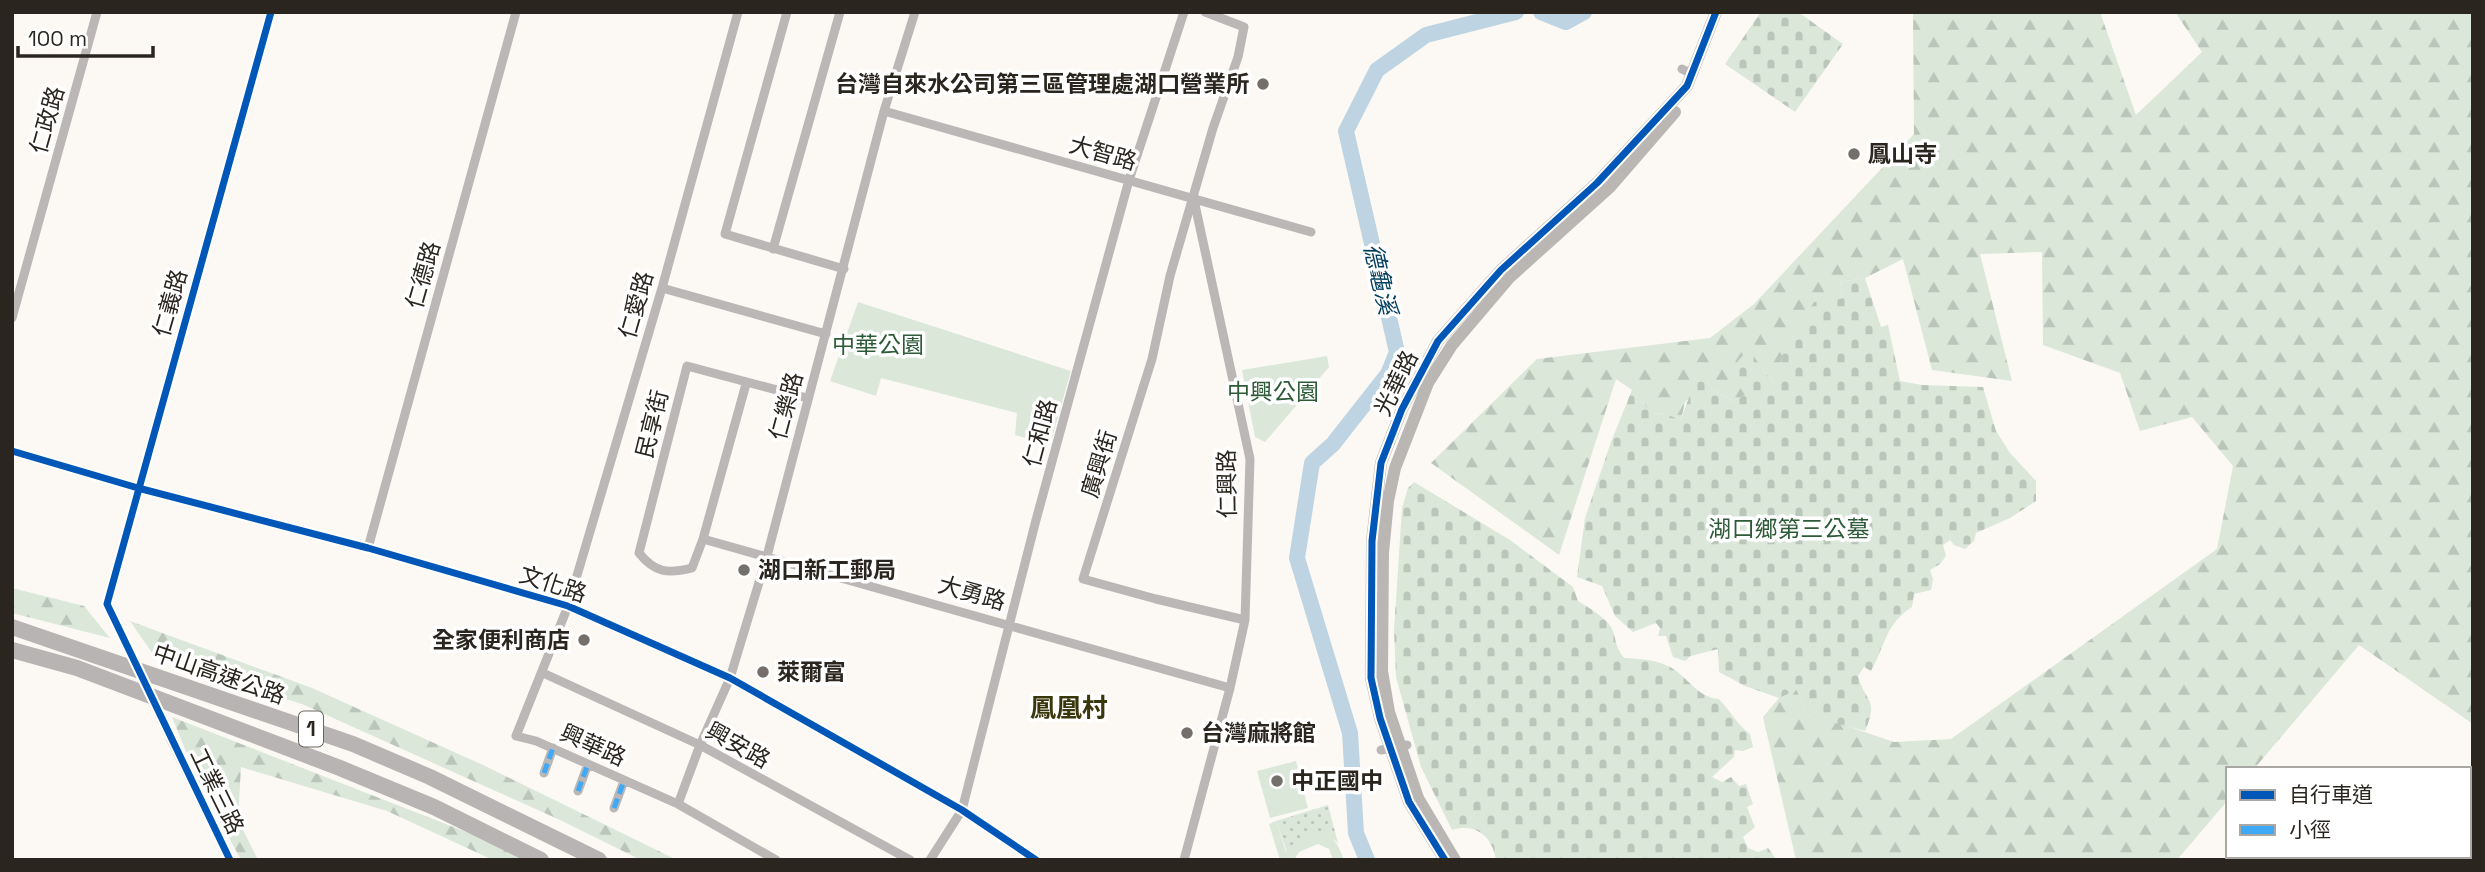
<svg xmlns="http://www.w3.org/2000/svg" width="2485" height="872" font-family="'Space Grotesk','Noto Sans TC',sans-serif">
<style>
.grass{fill:url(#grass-dots)}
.forest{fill:url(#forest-firs)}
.cemetery{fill:url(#cemetery-stones)}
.park{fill:#dae7d9}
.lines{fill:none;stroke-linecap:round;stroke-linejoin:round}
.river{stroke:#bed4e2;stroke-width:16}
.street-tunnel{stroke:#d2cfca;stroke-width:9;stroke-dasharray:9 4.5;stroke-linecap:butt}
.street{stroke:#bbb7b7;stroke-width:9}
.secondary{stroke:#bab6b4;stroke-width:12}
.highway{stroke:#b8b4b3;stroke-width:16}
.quiet{stroke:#3fa9f5;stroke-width:5;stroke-dasharray:10 5;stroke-linecap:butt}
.cycleway-casing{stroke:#fff;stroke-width:11}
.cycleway{stroke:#0057b8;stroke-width:7}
.poi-dot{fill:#746f6a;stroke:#fff;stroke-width:2.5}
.labels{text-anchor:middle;stroke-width:7;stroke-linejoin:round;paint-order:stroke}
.shield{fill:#fff;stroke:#6a6662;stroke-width:2}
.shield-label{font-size:21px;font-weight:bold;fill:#2a251f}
.poi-label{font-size:23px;font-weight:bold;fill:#2a251f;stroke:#fff;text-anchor:start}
.street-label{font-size:23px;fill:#2a251f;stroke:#fff}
.park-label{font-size:23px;fill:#2d5a37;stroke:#fff}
.water-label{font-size:24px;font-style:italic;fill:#023e5d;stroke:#fff}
.quarter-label{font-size:26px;font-weight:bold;fill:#3b370c;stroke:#fff}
</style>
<defs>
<pattern id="grass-dots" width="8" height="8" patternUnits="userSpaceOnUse" patternTransform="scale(1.75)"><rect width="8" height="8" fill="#dae7d9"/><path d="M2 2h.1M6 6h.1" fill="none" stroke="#bbc6ba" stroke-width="1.8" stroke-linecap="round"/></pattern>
<pattern id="forest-firs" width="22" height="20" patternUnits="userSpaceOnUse" patternTransform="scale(1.75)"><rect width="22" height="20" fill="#dae7d9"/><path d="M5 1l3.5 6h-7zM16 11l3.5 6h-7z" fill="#bbc6ba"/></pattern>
<pattern id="cemetery-stones" width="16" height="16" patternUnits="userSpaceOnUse" patternTransform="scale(1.75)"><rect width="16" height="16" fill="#dae7d9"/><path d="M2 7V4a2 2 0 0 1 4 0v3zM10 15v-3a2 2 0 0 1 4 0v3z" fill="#bbc6ba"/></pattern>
</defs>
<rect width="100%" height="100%" fill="#fcf9f5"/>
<path class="grass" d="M1328 805 1338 843 1326 834 1287 852 1276 821Z"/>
<path class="forest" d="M1913 12H2100L2136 115 2202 52 2175 12H2473V724L2359 645 2254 769H2228V800L2177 860H1796L1763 717 1779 698 1797 689 1802 705 1809 716 1832 721 1894 742 1951 739 2217 549 2233 466 2192 417 2140 431 2120 373 2043 345 2042 252 1980 254 2012 381 1932 370 1903 259 1865 278 1840 282 1843 298 1832 301 1777 387 1748 350 1745 395 1734 401 1714 391 1706 382 1685 402 1681 420 1666 414 1651 413 1632 390 1616 379 1559 555 1431 463 1537 359 1710 338 1754 304 1914 134Z
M12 588 84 606 110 638 12 613Z
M130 621 312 688 483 765 677 860H641L560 820 302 704 155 657Z
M172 717 479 837 526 860H493L387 811 241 767 238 820 258 860H241L196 776Z"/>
<path class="cemetery" d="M1761 12H1798L1843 44 1795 112 1725 64Z
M1865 278 1881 327 1888 325 1900 381 1922 385 1983 387 1996 431 2010 453 2036 481V501L2010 518 1976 533 1974 541 1965 549 1954 545 1950 540 1943 545 1946 556 1940 564 1930 570 1933 579 1931 590 1914 594 1912 607C1886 623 1885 646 1871 671L1864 667 1858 676C1866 704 1879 698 1865 731L1809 716 1802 705 1797 690 1779 698 1745 686 1719 672 1718 649 1691 656 1685 661 1673 657 1666 636H1658L1660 628 1656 623 1633 632 1615 616 1602 586 1577 577 1585 518 1611 442 1632 390 1651 413 1666 414 1681 420C1685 406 1691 395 1694 381L1706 382 1714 391 1734 401 1745 395 1729 372 1748 349 1776 386 1782 356 1814 302 1832 301 1843 298 1840 282Z
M1414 482 1510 540 1573 587 1578 601C1589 608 1608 618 1613 631 1617 644 1615 645 1624 658 1639 659 1654 659 1668 666 1687 675 1697 698 1719 699 1730 711 1738 725 1750 734L1753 747 1743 751 1735 750 1734 757 1712 777 1722 782 1731 777 1739 786 1746 784 1753 804 1747 807 1755 827 1743 837 1748 848 1758 852 1768 848 1777 860H1496C1492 836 1476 823 1452 830L1421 767 1396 677 1394 630 1402 508 1408 488Z"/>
<path class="park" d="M858 302 1071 371 1050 445 1015 435 1017 413 881 378 876 396 830 381Z
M1327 356 1329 367 1265 442 1255 437 1242 370Z
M1296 761 1308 808 1270 818 1257 771Z
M1276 821 1286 852C1311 829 1331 822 1344 860H1333L1329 849 1318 844 1299 852 1294 860H1280L1269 824Z"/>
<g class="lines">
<path class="river" d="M1541 12 1566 22 1584 12
M1367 860 1356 833 1350 733 1297 558 1312 463 1333 444 1388 374 1397 352 1346 131 1377 70 1426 35 1516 12"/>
<path class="street-tunnel" d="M107 604 170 738"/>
<path class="street" d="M738 12 662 288 568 606 516 736 536 741 678 804 776 860
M787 12 725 234 844 269
M1205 12 1244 27 1238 57 1213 128 1170 276 1152 359 1083 579 1156 599 1245 620
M1682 69 1692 74
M884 111 1311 232
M773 249 840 12
M662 288 826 334
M12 318 97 12
M746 384 703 539 692 568C668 574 655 573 639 553L687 366 807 398
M12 451 138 488 368 548 568 606 730 678 962 810 1036 860
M703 539 1230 688
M368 548 516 12
M107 604 271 12
M543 673 700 745 910 860
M170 738 230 860
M1381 750 1407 745
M544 773 553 748
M578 791 588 764
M678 804 700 745 730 678 767 556 884 111 915 12
M614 808 624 781
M930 860 962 810 1036 520 1129 180 1184 12
M1184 860 1230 688 1245 620 1250 459 1194 200"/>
<path class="secondary" d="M1445 860 1409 802 1380 718 1371 678 1372 541 1381 463 1402 409 1438 341 1501 270 1597 183 1687 86 1716 12
M1455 860 1418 798 1389 712 1382 671 1383 553 1388 501 1395 468 1428 383 1452 345 1509 278 1610 187 1675 112"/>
<path class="highway" d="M12 627 353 744 430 777 599 860
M12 650 77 668 340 768 434 807 541 860"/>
<path class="quiet" d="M544 773 553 748
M578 791 588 764
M614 808 624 781"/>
<defs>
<path id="cycleway" d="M12 451 138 488 368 548 568 606 730 678 962 810 1036 860
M230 860 107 604 271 12
M1445 860 1409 802 1380 718 1371 678 1372 541 1381 463 1402 409 1438 341 1501 270 1597 183 1687 86 1716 12"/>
</defs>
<use href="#cycleway" class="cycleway-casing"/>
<use href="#cycleway" class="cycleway"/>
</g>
<g class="poi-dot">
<circle cx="1263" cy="84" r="7"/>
<circle cx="1854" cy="154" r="7"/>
<circle cx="744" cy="570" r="7"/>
<circle cx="584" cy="640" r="7"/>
<circle cx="763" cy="672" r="7"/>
<circle cx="1187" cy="733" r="7"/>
<circle cx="1277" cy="781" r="7"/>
</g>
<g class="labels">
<rect class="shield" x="299" y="711.5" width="24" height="35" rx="5"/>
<g class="shield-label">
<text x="311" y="736">1</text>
</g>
<g class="poi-label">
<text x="1249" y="92" text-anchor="end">台灣自來水公司第三區管理處湖口營業所</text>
<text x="1868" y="162">鳳山寺</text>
<text x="758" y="578">湖口新工郵局</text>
<text x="570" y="648" text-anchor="end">全家便利商店</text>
<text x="777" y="680">萊爾富</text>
<text x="1201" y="741">台灣麻將館</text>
<text x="1291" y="789">中正國中</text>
</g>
<g class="street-label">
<text transform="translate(47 120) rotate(-74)" y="8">仁政路</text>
<text transform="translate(1103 153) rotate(16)" y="8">大智路</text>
<text transform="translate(423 275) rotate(-74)" y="8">仁德路</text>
<text transform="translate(170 303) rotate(-74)" y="8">仁義路</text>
<text transform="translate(636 305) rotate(-74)" y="8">仁愛路</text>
<text transform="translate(1396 383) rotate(-64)" y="8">光華路</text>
<text transform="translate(786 406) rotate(-75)" y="8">仁樂路</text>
<text transform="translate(652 424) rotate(-76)" y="8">民享街</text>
<text transform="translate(1040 433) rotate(-75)" y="8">仁和路</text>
<text transform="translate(1099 464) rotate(-73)" y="8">廣興街</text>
<text transform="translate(1227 484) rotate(-91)" y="8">仁興路</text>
<text transform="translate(553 584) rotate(18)" y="8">文化路</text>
<text transform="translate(972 593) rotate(16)" y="8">大勇路</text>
<text transform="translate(219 674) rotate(19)" y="8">中山高速公路</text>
<text transform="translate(593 745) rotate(24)" y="8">興華路</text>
<text transform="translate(738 745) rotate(29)" y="8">興安路</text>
<text transform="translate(217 791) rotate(64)" y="8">工業三路</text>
</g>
<g class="park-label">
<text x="878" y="353">中華公園</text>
<text x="1273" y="400">中興公園</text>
<text x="1789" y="537">湖口鄉第三公墓</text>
</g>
<g class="water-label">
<text transform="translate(1380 279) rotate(77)" y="8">德龜溪</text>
</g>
<g class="quarter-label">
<text x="1069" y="717">鳳凰村</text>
</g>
</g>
<rect width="2485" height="872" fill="none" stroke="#2a251f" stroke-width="28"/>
<rect x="2226" y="767" width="245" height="91" fill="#ffffff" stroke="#aaa8a5" stroke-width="2"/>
<rect x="2240" y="790" width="35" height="10" fill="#0057b8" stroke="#aaa8a5" stroke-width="2"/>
<text x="2289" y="802" font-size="21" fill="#2a251f">自行車道</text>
<rect x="2240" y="825" width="35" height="10" fill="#3fa9f5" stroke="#aaa8a5" stroke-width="2"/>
<text x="2289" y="837" font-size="21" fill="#2a251f">小徑</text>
<path d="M18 46v10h135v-10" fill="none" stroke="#2a251f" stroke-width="3.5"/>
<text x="28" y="46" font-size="21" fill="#2a251f" stroke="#ffffff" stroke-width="5" paint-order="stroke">100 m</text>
</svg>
